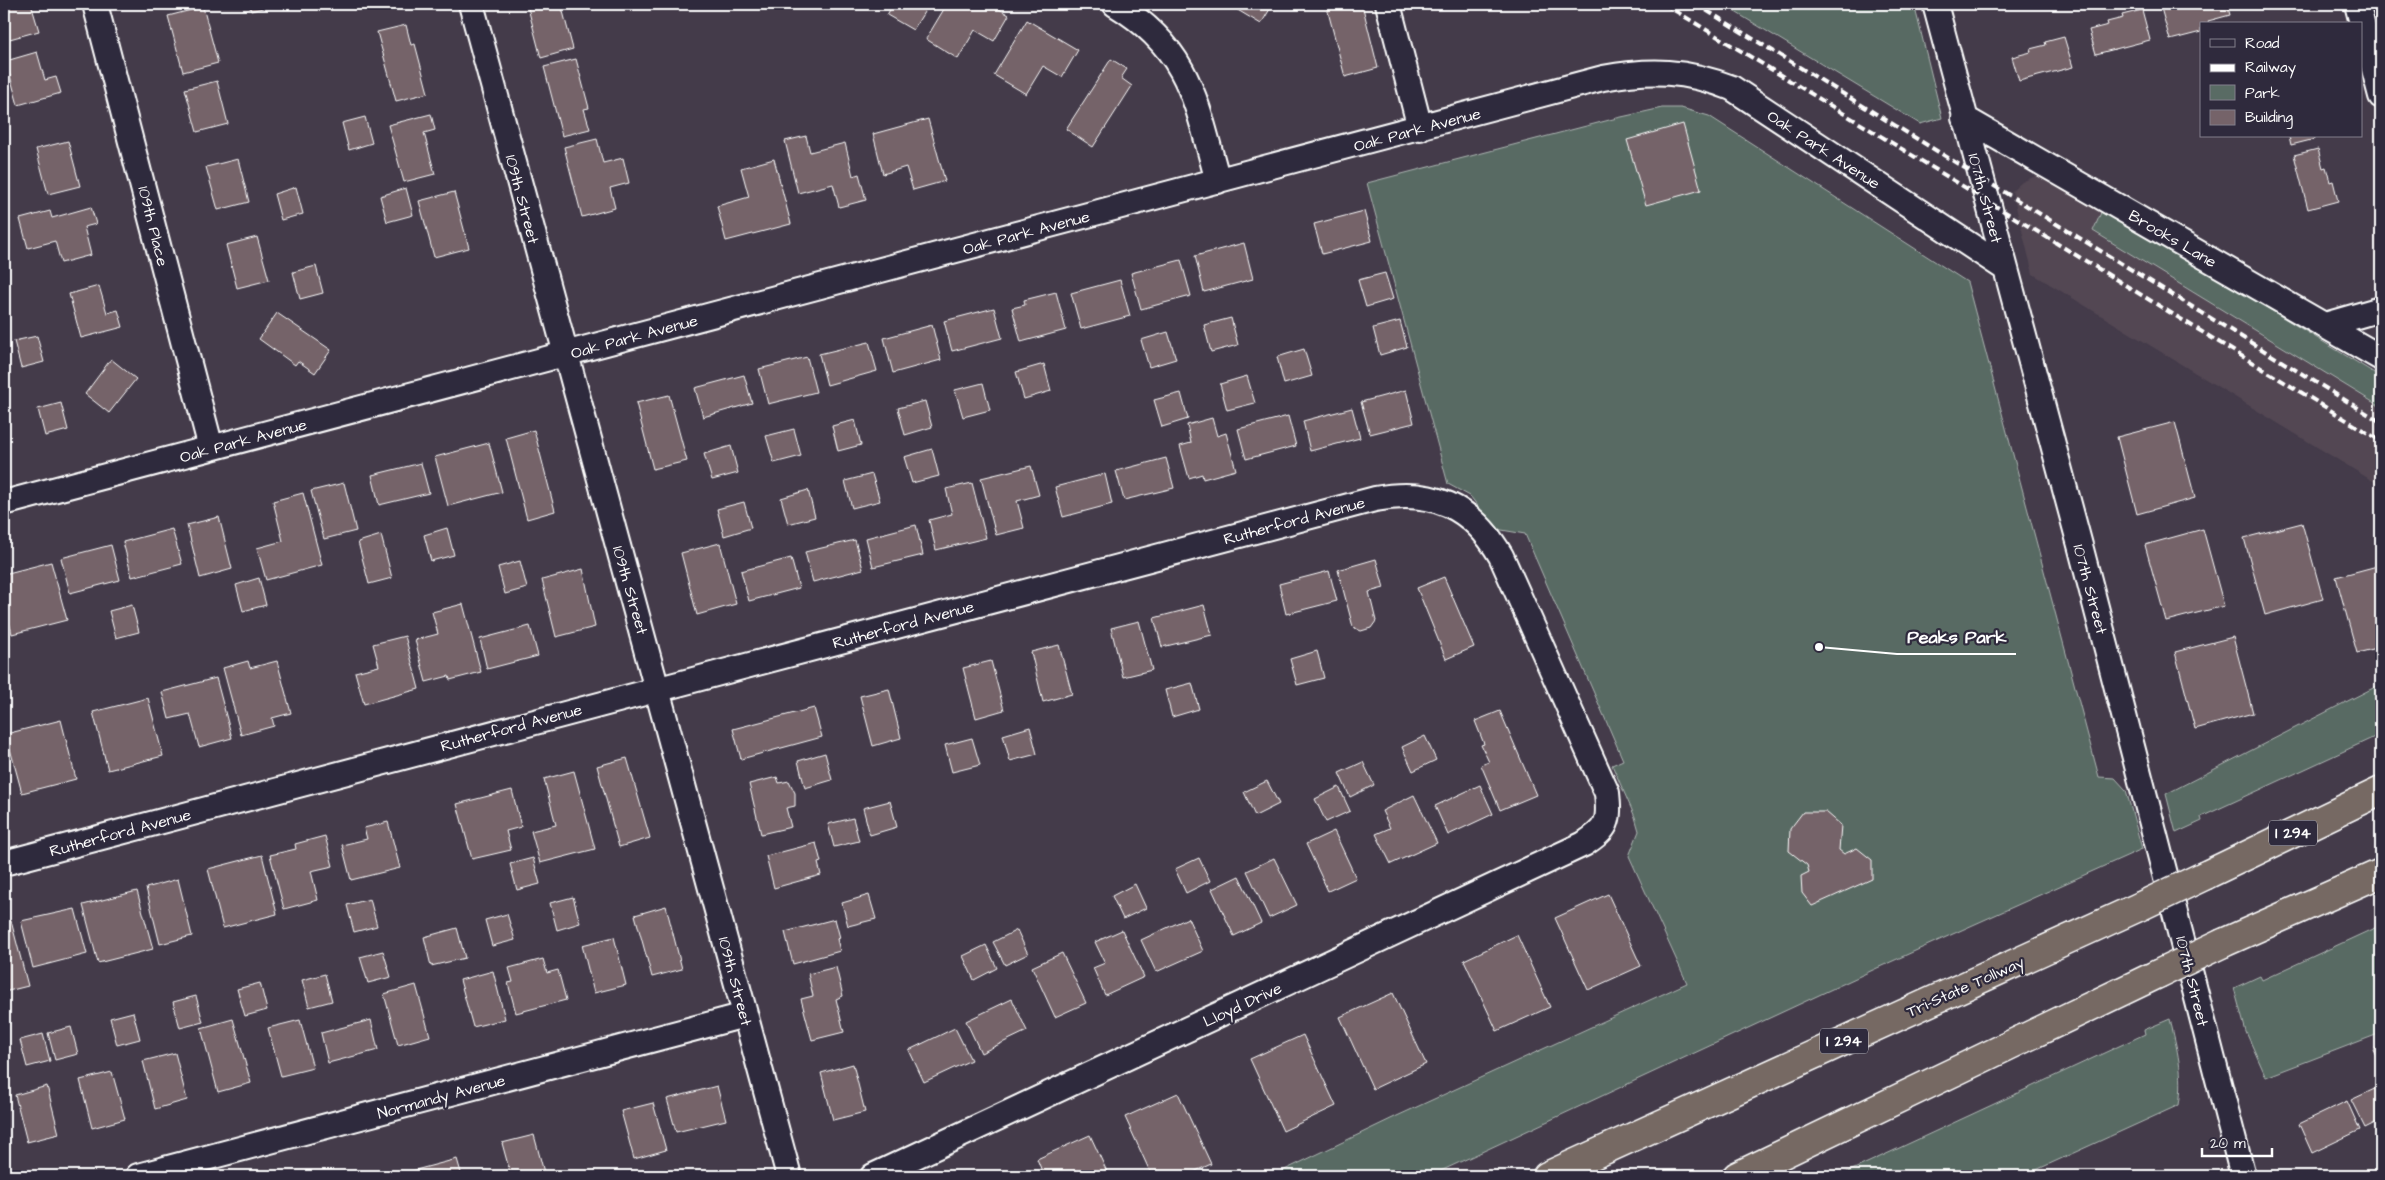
<svg xmlns="http://www.w3.org/2000/svg" width="2385" height="1180" font-family="'Architects Daughter',sans-serif">
<style>
.built{fill:#534753}
.green{fill:#596b64;stroke:#acb5b2}
.building{fill:#756369;stroke:#fff}
.lines{fill:none;stroke-linecap:round;stroke-linejoin:round}
.street-casing{stroke:#fff;stroke-width:28}
.highway-casing{stroke:#fff;stroke-width:31}
.street{stroke:#2f2a3d;stroke-width:24}
.highway{stroke:#766964;stroke-width:28}
.rail{stroke:#fff;stroke-width:4;stroke-dasharray:8 4;stroke-linecap:butt}
.highway-bridge-casing{stroke:#fff;stroke-width:31;stroke-linecap:butt}
.highway-bridge{stroke:#766964;stroke-width:28}
.labels{text-anchor:middle;stroke-width:4.5;stroke-linejoin:round;paint-order:stroke}
.shield{fill:#2f2a3d;stroke:#c1bfc5;stroke-width:1}
.shield-label{font-size:15px;font-weight:bold;fill:#fff}
.street-label{font-size:16px;fill:#fff;stroke:#2f2a3d}
.leader{fill:none;stroke:#fff;stroke-width:2}
.callout-dot{fill:#fff;stroke:#2f2a3d;stroke-width:2}
.callout-label{font-size:18px;text-anchor:middle;font-weight:bold;fill:#fff;stroke:#2f2a3d;stroke-width:4.5;stroke-linejoin:round;paint-order:stroke}
</style>
<rect width="100%" height="100%" fill="#443b4a"/>
<filter id="ink" filterUnits="userSpaceOnUse"><feTurbulence type="fractalNoise" baseFrequency=".02" numOctaves="2"/><feDisplacementMap in="SourceGraphic" scale="10" xChannelSelector="R" yChannelSelector="G"/><feConvolveMatrix kernelMatrix="1 2 1 2 8 2 1 2 1" color-interpolation-filters="sRGB"/></filter>
<g filter="url(#ink)">
<path class="built" d="M2038 175 2051 176 2103 208 2093 231 2381 407V486L2033 274 2012 191 2022 182Z"/>
<path class="green" d="M1722 4H1914L1942 118 1920 124Z
M1662 108H1681L1709 116 1967 282 2099 777 2115 778 2126 790 2142 849 1875 969 1430 1176H1272L1397 1116 1687 983 1629 856 1639 831 1635 817 1612 765 1623 760 1525 534 1496 529 1470 496 1448 484 1367 183 1617 118Z
M2103 208 2381 377V407L2093 231Z
M2381 684V734L2201 817 2202 821 2176 833 2166 794Z
M2381 925V1033L2266 1077 2246 1032 2234 988 2260 976 2262 980Z
M2170 1019C2177 1049 2184 1074 2179 1105L2023 1176H1839L2145 1034 2144 1030Z"/>
<path class="building" d="M4 4H31L39 31 6 40Z
M249 4H273L274 5 251 11Z
M527 4H561L573 49 541 58Z
M888 4H929L913 30 887 15 892 6Z
M947 4H991L1009 15 994 41 975 30 958 59 926 39Z
M1233 4H1273L1261 24 1231 6Z
M1326 4H1362L1378 68 1345 77Z
M2178 4H2227L2230 15 2208 21 2209 24H2201V32L2170 40 2161 8Z
M203 7 218 63 183 72 168 16Z
M2142 10 2150 40 2096 54 2089 30 2108 25 2107 22 2123 18 2122 15Z
M1027 20 1078 50 1062 77 1043 66 1026 94 994 75Z
M406 25 411 45 415 44 428 93 396 101 377 32Z
M2064 37 2073 67 2019 81 2012 57 2031 52 2030 49 2046 45 2045 42Z
M37 52 45 80 56 77 61 93 18 105 6 61Z
M576 59 589 108 584 109 590 129 562 136 544 67Z
M1111 59 1127 69 1121 78 1132 86 1093 147 1066 129Z
M217 81 228 124 197 132 185 89Z
M431 114 435 130 424 133 435 174 404 182 388 125Z
M365 117 372 143 349 150 342 123Z
M928 119 945 181 913 190 906 167 883 174 873 134Z
M1683 124 1701 190 1646 205 1627 140Z
M806 136 810 152 845 143 853 176 859 174 866 200 839 207 833 184 798 193 785 141Z
M2289 136H2314L2315 139 2291 145Z
M597 139 603 163 623 158 629 183 610 188 615 208 582 217 564 147Z
M68 141 80 186 48 194 36 149Z
M2318 149 2323 168 2326 167 2330 182 2333 181 2338 201 2308 209 2294 155Z
M238 159 249 202 218 210 206 167Z
M774 159 791 224 726 241 717 206 749 197 741 168Z
M296 187 303 214 281 220 274 194Z
M406 188 413 215 387 222 380 196Z
M454 192 469 248 434 257 419 201Z
M91 207 96 224 84 227 91 255 61 263 55 241 28 248 20 219 50 211 52 218Z
M1364 211 1372 241 1322 254 1314 224Z
M257 237 269 280 237 288 226 245Z
M1244 243 1253 279 1204 292 1195 256Z
M1181 260 1191 296 1141 309 1131 273Z
M316 266 323 293 300 299 293 272Z
M1385 273 1393 299 1366 307 1358 280Z
M1120 280 1130 316 1081 329 1071 293Z
M99 286 107 313 118 310 123 327 81 338 69 294Z
M1056 292 1066 330 1021 342 1012 308 1025 305 1024 300Z
M994 308 1002 338 952 351 944 321Z
M277 313 331 350 315 373 298 361 295 365 259 339Z
M1231 318 1238 345 1211 352 1204 325Z
M1400 321 1407 347 1380 355 1373 328Z
M932 325 941 360 893 373 884 338Z
M1168 332 1176 359 1149 367 1141 340Z
M37 336 44 362 21 368 14 341Z
M869 342 877 371 827 385 819 354Z
M1304 349 1312 376 1284 384 1277 357Z
M807 357 816 392 768 404 759 369Z
M111 359 136 379 109 413 85 394Z
M1044 364 1051 391 1024 399 1016 372Z
M744 375 752 403 703 417 695 388Z
M1247 376 1255 403 1227 410 1220 384Z
M983 383 990 410 963 417 955 390Z
M1406 390 1414 423 1370 434 1361 402Z
M1181 393 1188 419 1162 427 1154 400Z
M669 395 687 461 653 469 636 403Z
M925 401 932 427 905 435 898 408Z
M61 403 68 430 45 436 38 409Z
M1352 408 1360 438 1310 451 1303 421Z
M1288 416 1296 446 1246 459 1238 429Z
M1212 418 1217 436 1226 433 1236 470 1203 479 1202 474 1189 478 1180 446 1191 443 1187 425Z
M855 420 861 445 838 451 832 426Z
M2175 422 2195 498 2137 514 2117 437Z
M794 429 801 456 774 463 766 436Z
M534 430 555 511 527 519 506 438Z
M489 443 502 492 448 506 435 457Z
M731 446 738 473 712 480 704 454Z
M932 449 939 476 912 483 904 457Z
M1166 458 1174 488 1124 500 1116 471Z
M421 463 429 493 379 505 372 475Z
M1031 466 1039 495 1017 501 1024 528 996 535 981 478Z
M872 474 880 501 852 508 845 481Z
M1105 474 1112 504 1063 517 1055 487Z
M344 483 356 531 324 539 311 491Z
M972 483 986 538 936 550 929 520 952 514 946 489Z
M808 490 815 517 788 524 781 498Z
M303 493 322 565 266 580 257 548 283 541 273 501Z
M744 502 751 528 724 536 717 509Z
M219 517 232 569 200 578 187 525Z
M2302 523 2323 599 2265 615 2244 538Z
M916 525 923 555 873 567 866 538Z
M447 528 454 555 431 561 424 535Z
M172 529 182 564 132 577 123 542Z
M2203 529 2224 606 2166 621 2145 545Z
M381 535 392 578 369 584 358 542Z
M855 540 863 569 813 582 805 552Z
M720 543 736 604 697 615 681 553Z
M111 545 120 580 70 593 61 558Z
M791 558 799 588 749 601 741 571Z
M1376 559 1384 588 1369 592 1376 621 1371 628 1361 631 1353 627 1338 570Z
M520 561 527 588 505 594 498 567Z
M51 562 67 620 12 634 4 601V574Z
M2381 565V647L2357 653 2336 577Z
M583 569 595 627 556 637 542 580Z
M1329 571 1337 601 1286 614 1279 584Z
M1444 577 1474 647 1446 659 1417 588Z
M259 578 266 605 243 611 236 585Z
M463 604 481 672 450 680 449 676 426 682 415 640 438 634 432 612Z
M132 605 139 632 116 638 109 611Z
M1204 605 1212 635 1162 647 1154 618Z
M1139 621 1152 670 1123 677 1111 628Z
M530 626 538 656 487 669 480 639Z
M405 636 419 689 364 704 355 672 379 666 373 644Z
M2233 637 2253 713 2195 729 2175 652Z
M1059 645 1072 694 1043 702 1031 652Z
M1317 651 1324 678 1297 685 1290 659Z
M248 661 250 668 277 661 291 713 272 718 274 726 241 735 223 668Z
M991 661 1004 710 976 718 963 668Z
M216 678 232 738 199 747 190 714 169 719 162 692Z
M1192 683 1199 709 1172 717 1165 690Z
M889 689 901 738 873 746 860 696Z
M148 698 163 756 108 770 93 712Z
M814 708 822 737 741 759 733 729Z
M1500 711 1536 795 1500 810 1481 765 1489 762 1481 745 1484 744 1475 721Z
M61 720 76 779 22 793 6 734Z
M1030 727 1037 754 1010 761 1003 735Z
M1425 736 1436 760 1413 771 1402 747Z
M972 738 980 765 952 772 945 745Z
M825 753 832 780 805 788 798 761Z
M627 758 650 838 619 847 597 766Z
M1363 762 1374 785 1350 797 1339 773Z
M574 771 595 849 540 863 531 831 556 825 544 779Z
M777 777 779 783 789 781 795 793V806L786 808 791 827 761 834 749 784Z
M1267 781 1279 804 1255 816 1244 792Z
M1480 785 1493 814 1448 835 1435 806Z
M1339 787 1350 811 1326 822 1315 799Z
M512 790 521 827 506 831 511 850 472 859 457 804Z
M1414 795 1437 843 1391 864 1376 834 1390 828 1382 811Z
M890 801 897 827 870 835 863 808Z
M1803 812H1826L1841 825 1839 850 1844 854 1857 848 1872 860V879L1812 906 1802 893 1801 876 1809 872 1807 865 1789 851 1790 829Z
M853 818 859 841 834 847 828 824Z
M388 822 400 868 351 880 342 845 367 839 364 828Z
M1334 831 1356 878 1328 891 1306 844Z
M325 836 333 866 311 871 318 900 284 909 270 855 296 849 295 844Z
M816 843 821 862 818 863 821 875 774 888 766 856Z
M262 855 277 914 223 928 208 869Z
M533 858 540 884 517 890 510 864Z
M1199 858 1210 881 1186 893 1175 869Z
M1274 858 1297 905 1269 918 1247 871Z
M1239 876 1261 923 1234 936 1212 889Z
M178 879 192 936 160 944 146 888Z
M1135 884 1146 908 1123 919 1112 896Z
M137 891 153 949 98 963 83 905Z
M1608 894 1641 966 1588 990 1555 918Z
M869 895 876 919 848 926 842 903Z
M573 897 580 923 557 930 550 903Z
M370 899 377 926 354 932 347 905Z
M666 906 682 969 652 977 635 915Z
M75 909 87 954 33 968 21 921Z
M507 914 515 940 492 946 485 920Z
M1188 918 1203 951 1156 972 1141 940Z
M835 919 840 938 837 939 840 951 793 964 785 932Z
M11 921 28 986 4 992V923Z
M457 928 465 958 431 966 424 937Z
M1017 930 1028 954 1005 965 993 942Z
M1122 930 1144 977 1105 995 1093 968 1105 963 1095 942Z
M1517 935 1550 1007 1497 1031 1464 960Z
M614 937 626 985 594 993 582 945Z
M986 945 997 968 974 980 963 956Z
M383 951 391 977 368 983 360 957Z
M1062 953 1086 1003 1055 1017 1032 967Z
M543 959 547 973 558 970 566 1000 516 1013 508 983 513 982 509 968Z
M836 967 843 996 836 999 844 1032 812 1040 801 999 813 996 808 974Z
M493 971 505 1019 473 1027 460 980Z
M325 974 332 1001 309 1007 302 980Z
M260 983 267 1010 245 1016 237 989Z
M416 985 430 1036 398 1045 384 994Z
M1393 993 1426 1064 1373 1089 1340 1017Z
M196 996 203 1022 180 1028 173 1002Z
M1012 999 1027 1031 981 1053 966 1021Z
M133 1012 140 1039 117 1045 110 1018Z
M233 1019 251 1083 218 1092 201 1028Z
M300 1020 313 1068 281 1076 268 1028Z
M371 1020 378 1050 328 1063 321 1033Z
M71 1027 78 1054 55 1060 48 1033Z
M955 1028 971 1060 924 1082 909 1050Z
M43 1034 50 1061 27 1067 20 1040Z
M1303 1035 1336 1106 1283 1131 1250 1059Z
M2381 1046V1067L2373 1050Z
M175 1053 187 1100 155 1109 143 1061Z
M853 1064 865 1112 833 1120 821 1073Z
M112 1072 125 1119 92 1128 80 1080Z
M47 1086 59 1134 27 1142 15 1095Z
M717 1086 726 1120 676 1132 667 1099Z
M2381 1086V1120L2365 1128 2351 1100Z
M1178 1093 1211 1164 1185 1176H1152L1125 1117Z
M2347 1101 2360 1130 2312 1153 2299 1124Z
M653 1103 666 1150 634 1159 621 1111Z
M534 1135 545 1176H511L502 1143Z
M1090 1135 1109 1176H1044L1037 1159Z
M457 1159 462 1176H393Z"/>
<g class="lines">
<defs>
<path id="street" d="M95 4 211 448
M471 4 789 1176
M1115 4C1191 50 1196 103 1218 181
M1388 4 1420 128
M1935 4 2081 549 2243 1176
M2357 4 2381 96
M1964 118 2381 358
M2325 325 2381 309
M4 503 1603 78C1650 69 1686 70 1732 88L2006 269
M4 863 1375 499C1432 488 1472 506 1501 556L1607 793C1610 822 1608 828 1584 844L873 1176
M138 1176 745 1015"/>
<path id="highway" d="M2206 875 2381 791
M2223 943 2381 873
M1547 1176 2141 906
M1737 1176 2158 974"/>
</defs>
<use href="#street" class="street-casing"/>
<use href="#highway" class="highway-casing"/>
<use href="#street" class="street"/>
<use href="#highway" class="highway"/>
<path class="rail" d="M1664 4 2381 441
M1696 4 2381 422"/>
<defs>
<path id="highway-bridge" d="M2141 906 2206 875
M2158 974 2223 943"/>
</defs>
<use href="#highway-bridge" class="highway-bridge-casing"/>
<use href="#highway-bridge" class="highway-bridge"/>
</g>
</g>
<g class="labels">
<g class="shield">
<rect x="2269" y="820.5" width="48" height="25" rx="4"/>
<rect x="1820" y="1028.5" width="48" height="25" rx="4"/>
</g>
<g class="shield-label">
<text x="2293" y="838">I 294</text>
<text x="1844" y="1046">I 294</text>
</g>
<g class="street-label">
<text transform="translate(1417 129) rotate(-15)" y="6">Oak Park Avenue</text>
<text transform="translate(1824 149) rotate(33)" y="6">Oak Park Avenue</text>
<text transform="translate(1986 198) rotate(75)" y="6">107th Street</text>
<text transform="translate(523 199) rotate(75)" y="6">109th Street</text>
<text transform="translate(154 226) rotate(76)" y="6">109th Place</text>
<text transform="translate(1026 232) rotate(-15)" y="6">Oak Park Avenue</text>
<text transform="translate(2173 238) rotate(30)" y="6">Brooks Lane</text>
<text transform="translate(634 336) rotate(-15)" y="6">Oak Park Avenue</text>
<text transform="translate(243 440) rotate(-15)" y="6">Oak Park Avenue</text>
<text transform="translate(1294 520) rotate(-15)" y="6">Rutherford Avenue</text>
<text transform="translate(2091 589) rotate(75)" y="6">107th Street</text>
<text transform="translate(631 590) rotate(74)" y="6">109th Street</text>
<text transform="translate(903 624) rotate(-15)" y="6">Rutherford Avenue</text>
<text transform="translate(511 727) rotate(-15)" y="6">Rutherford Avenue</text>
<text transform="translate(120 832) rotate(-15)" y="6">Rutherford Avenue</text>
<text transform="translate(736 981) rotate(75)" y="6">109th Street</text>
<text transform="translate(2193 981) rotate(76)" y="6">107th Street</text>
<text transform="translate(1965 986) rotate(-24)" y="6">Tri-State Tollway</text>
<text transform="translate(1242 1004) rotate(-25)" y="6">Lloyd Drive</text>
<text transform="translate(441 1096) rotate(-15)" y="6">Normandy Avenue</text>
</g>
</g>
<path class="leader" d="M1819 647L1897 654H2016"/>
<circle class="callout-dot" cx="1819" cy="647" r="5"/>
<g class="callout-label">
<text x="1957" y="643">Peaks Park</text>
</g>
<rect width="2385" height="1180" fill="none" stroke="#2f2a3d" stroke-width="20"/>
<rect x="10" y="10" width="2365" height="1160" fill="none" stroke="#fff" stroke-width="2" filter="url(#ink)"/>
<rect x="2200" y="22" width="162" height="115" fill="#2f2a3d" stroke="#827f8b"/>
<rect x="2210" y="39" width="25" height="8" fill="#2f2a3d" stroke="#827f8b"/>
<text x="2245" y="48" font-size="15" fill="#ffffff">Road</text>
<rect x="2210" y="64" width="25" height="8" fill="#ffffff" stroke="#827f8b"/>
<text x="2245" y="72" font-size="15" fill="#ffffff">Railway</text>
<rect x="2210" y="85" width="25" height="15" fill="#596b64" stroke="#827f8b"/>
<text x="2245" y="98" font-size="15" fill="#ffffff">Park</text>
<rect x="2210" y="110" width="25" height="15" fill="#756369" stroke="#827f8b"/>
<text x="2245" y="122" font-size="15" fill="#ffffff">Building</text>
<path d="M2202 1148v8h70v-8" fill="none" stroke="#ffffff" stroke-width="2.5"/>
<text x="2210" y="1148" font-size="15" fill="#ffffff" stroke="#2f2a3d" stroke-width="4" paint-order="stroke">20 m</text>
</svg>
